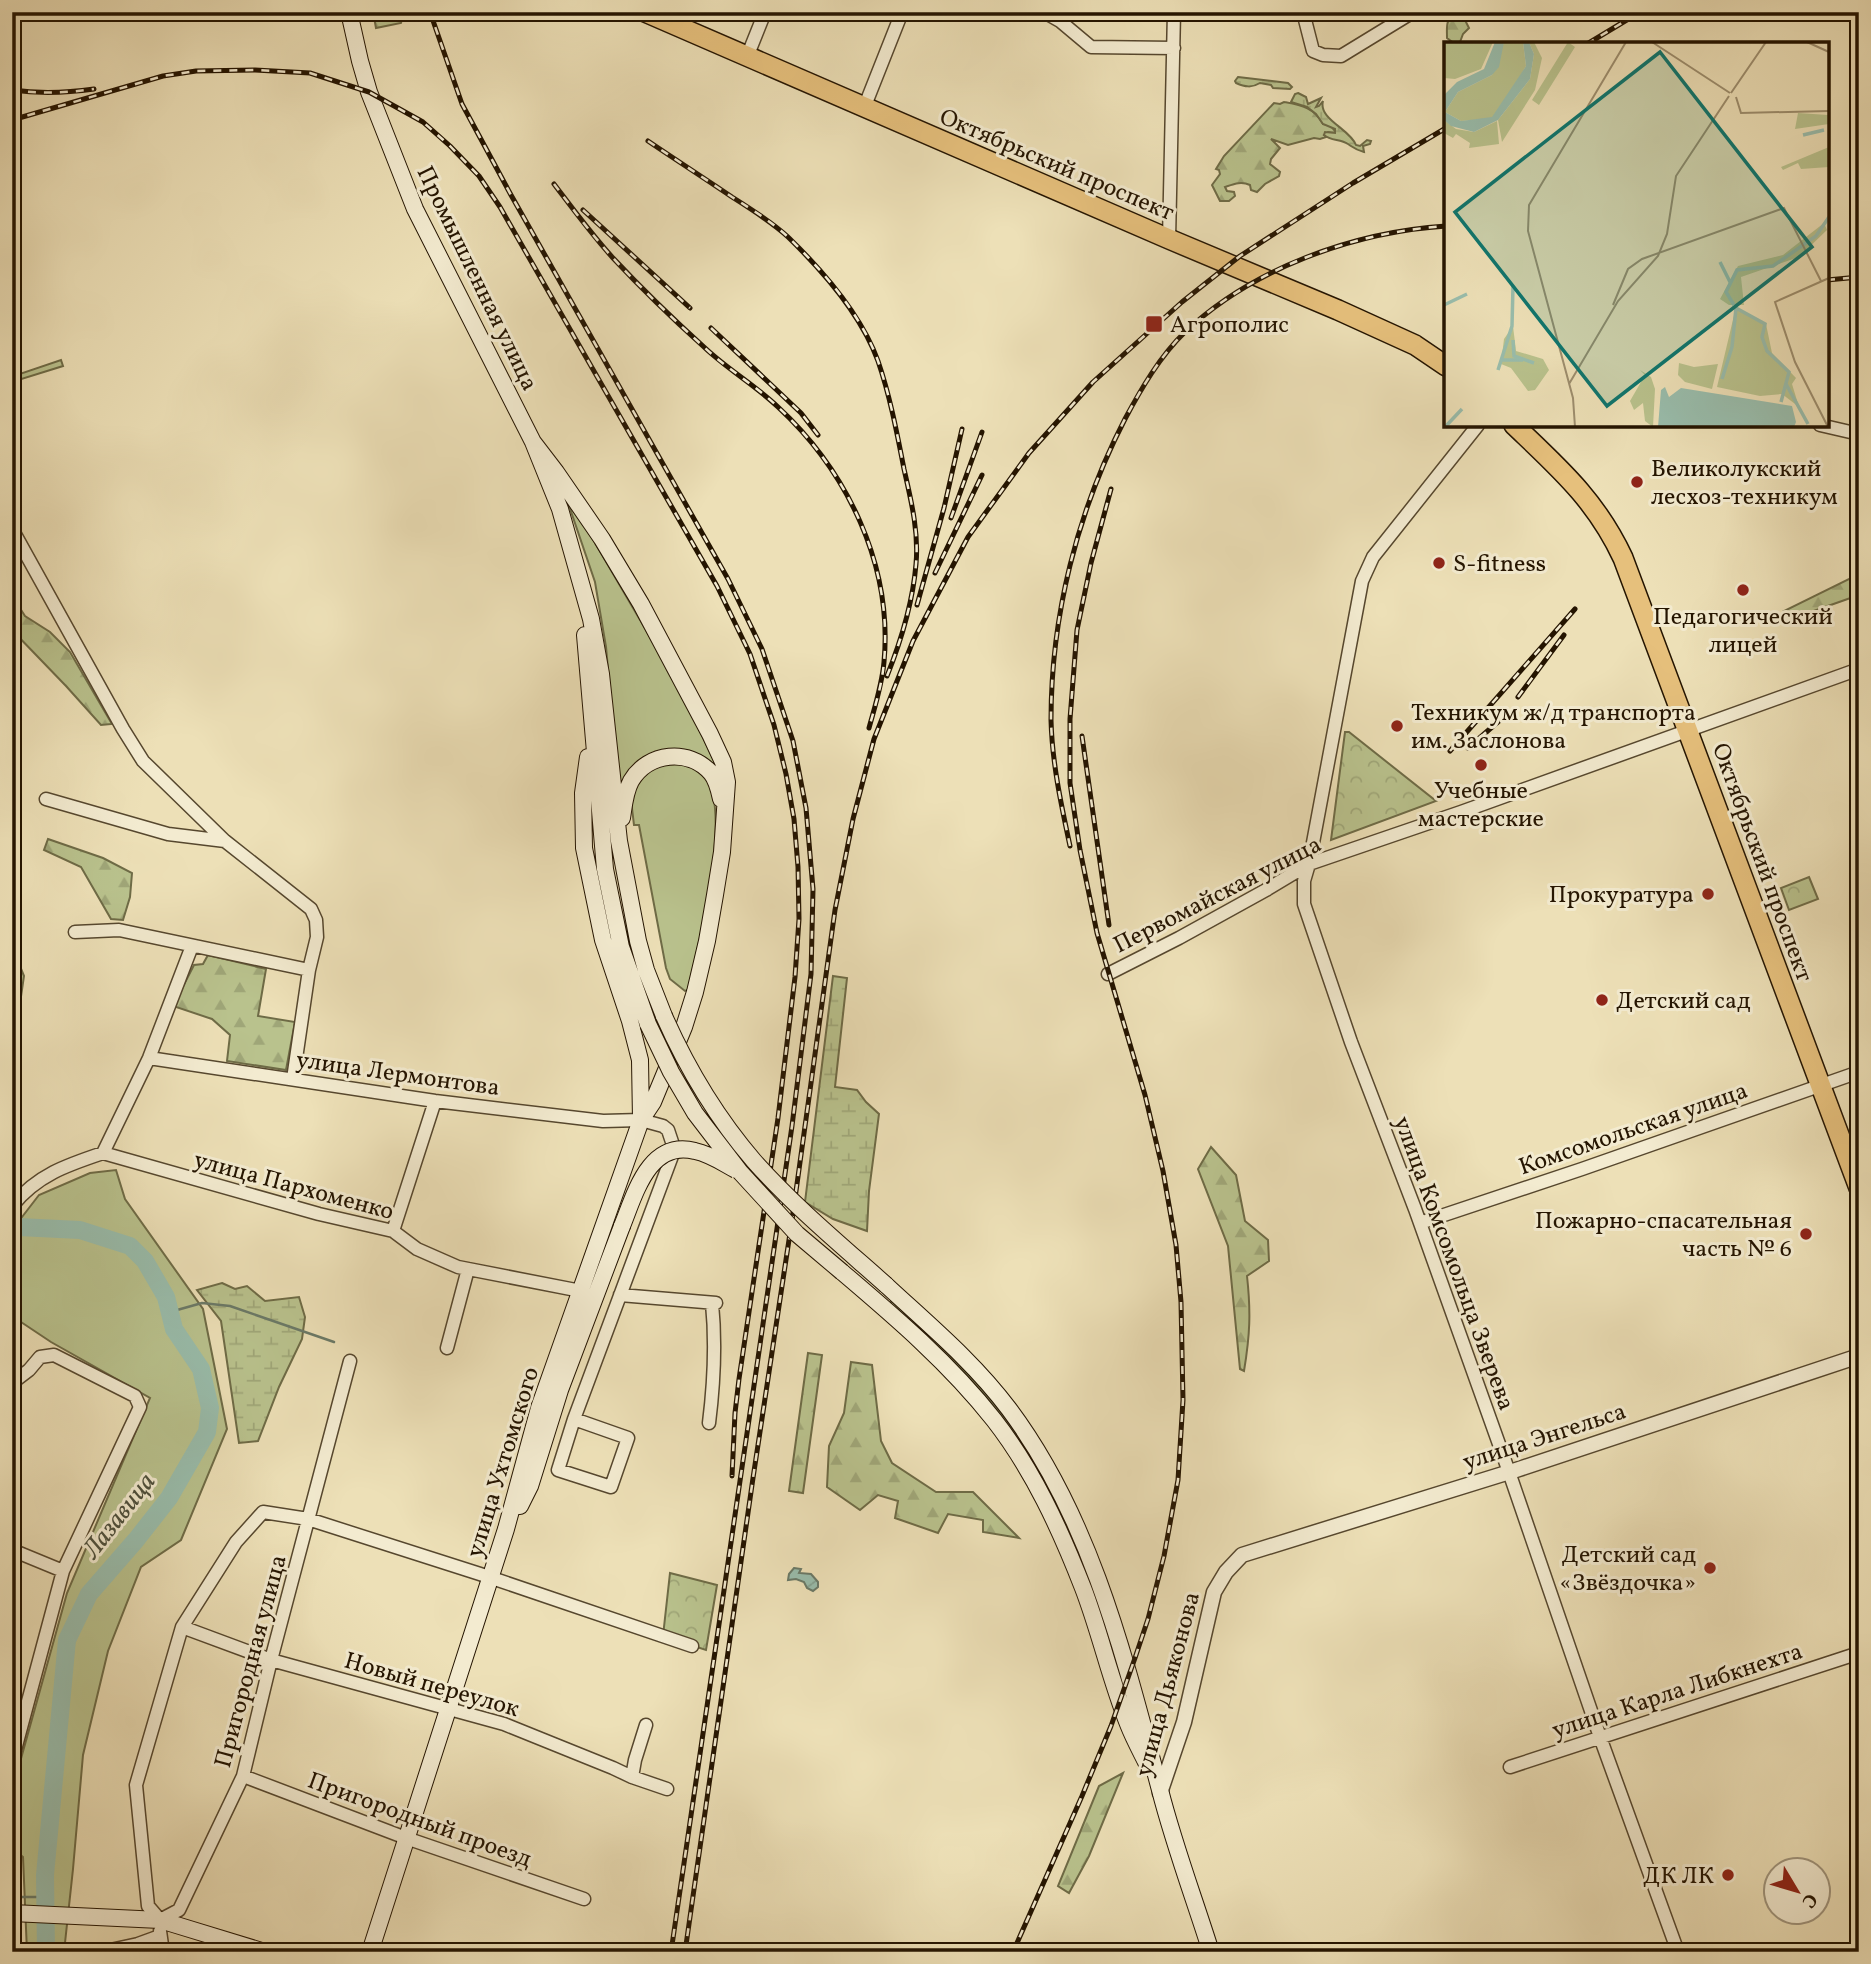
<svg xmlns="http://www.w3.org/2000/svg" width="1871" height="1964" font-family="Vollkorn,serif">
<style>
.grass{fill:#b9c28d;stroke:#6e6b46;stroke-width:2}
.forest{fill:url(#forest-firs);stroke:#6e6b46;stroke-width:2}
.wetland{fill:url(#wetland-marsh);stroke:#6e6b46;stroke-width:2}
.park{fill:url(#park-crowns);stroke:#6e6b46;stroke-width:2}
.water{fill:url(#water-waves);stroke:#6a7967;stroke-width:2}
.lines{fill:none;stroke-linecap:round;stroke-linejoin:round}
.stream{stroke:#6a7967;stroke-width:2.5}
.river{stroke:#99bdac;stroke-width:18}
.minor-casing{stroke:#56472e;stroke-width:15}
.tertiary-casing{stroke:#56472e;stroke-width:17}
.secondary-casing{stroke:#241400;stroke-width:18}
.primary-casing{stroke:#241400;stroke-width:22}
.minor{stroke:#f3ebd0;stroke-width:12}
.tertiary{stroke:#f3ebd0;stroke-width:14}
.secondary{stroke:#f3ebd0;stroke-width:16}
.primary{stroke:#e6c07c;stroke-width:19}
.rail-casing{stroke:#241400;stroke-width:5}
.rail{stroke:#f3ebd0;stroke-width:2.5;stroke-dasharray:8;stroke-linecap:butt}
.secondary-bridge-casing{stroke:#241400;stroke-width:18;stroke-linecap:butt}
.secondary-bridge{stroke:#f3ebd0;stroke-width:16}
.poi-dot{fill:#8f2418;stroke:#f3ebd0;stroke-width:2.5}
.labels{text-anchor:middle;stroke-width:6;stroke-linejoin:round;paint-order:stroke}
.street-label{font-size:24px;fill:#241400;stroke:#f3ebd0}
.poi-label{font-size:24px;fill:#241400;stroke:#f3ebd0;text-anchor:start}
.water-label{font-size:26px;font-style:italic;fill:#4d4f3c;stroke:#f3ebd0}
.inset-river{fill:none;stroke:#99bdac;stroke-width:3.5}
.inset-road{fill:none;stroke:#9d8e6e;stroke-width:2}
.view{fill:#0f766e;fill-opacity:0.15;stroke:#0f766e;stroke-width:3.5}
.inset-edge{fill:none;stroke:#241400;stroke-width:3.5}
</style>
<defs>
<pattern id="forest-firs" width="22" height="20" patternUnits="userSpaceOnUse" patternTransform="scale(1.75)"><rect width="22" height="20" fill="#b9c28d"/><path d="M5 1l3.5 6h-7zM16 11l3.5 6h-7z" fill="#9fa678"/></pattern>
<pattern id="wetland-marsh" width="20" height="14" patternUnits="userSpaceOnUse" patternTransform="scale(1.75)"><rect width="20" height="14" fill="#b9c28d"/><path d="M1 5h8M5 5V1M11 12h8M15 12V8" fill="none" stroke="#9fa678"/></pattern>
<pattern id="park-crowns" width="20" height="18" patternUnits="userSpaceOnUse" patternTransform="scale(1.75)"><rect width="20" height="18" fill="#b9c28d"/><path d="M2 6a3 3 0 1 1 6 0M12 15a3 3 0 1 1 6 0" fill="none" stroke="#9fa678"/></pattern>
<pattern id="water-waves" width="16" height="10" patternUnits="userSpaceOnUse" patternTransform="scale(1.75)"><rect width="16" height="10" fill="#99bdac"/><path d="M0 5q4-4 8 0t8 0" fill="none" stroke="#84a292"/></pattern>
</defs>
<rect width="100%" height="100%" fill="#ede0b7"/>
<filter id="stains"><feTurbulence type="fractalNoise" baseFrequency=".00286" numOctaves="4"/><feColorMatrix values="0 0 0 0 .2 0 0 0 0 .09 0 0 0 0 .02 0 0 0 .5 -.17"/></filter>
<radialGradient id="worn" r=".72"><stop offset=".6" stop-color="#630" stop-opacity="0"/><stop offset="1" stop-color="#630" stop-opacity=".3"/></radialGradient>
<path class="grass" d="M61 360 63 366 12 382V368L20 374Z
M563 488 678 685 720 773 675 750 619 791 606 647 595 582Z
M682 762C690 766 700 769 705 776 733 812 698 946 688 990L685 991 670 979 666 968 639 825H634L631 800 640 777 652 767Z
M12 947 24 976 16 1031 12 1035Z
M116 1170 125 1199 203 1309 227 1429 181 1540 141 1567 108 1651 83 1755 73 1869 64 1952H27L23 1857 12 1848V1791L67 1593 150 1398 51 1342 12 1316V1230L39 1195 90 1173Z
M892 1301C941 1346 988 1391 1025 1447 1070 1512 1094 1588 1119 1662L1115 1664 1045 1489 889 1304Z"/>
<path class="forest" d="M373 12H404L401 23 376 28Z
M1457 12H1461L1469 28 1463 34 1460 42 1455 44 1447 38C1447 25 1445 20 1457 12Z
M1284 102C1300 105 1314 107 1323 124L1330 125 1336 132 1335 133 1328 132 1324 135 1326 137 1320 139 1314 138 1288 145 1271 139 1280 148 1271 159 1270 164 1280 172 1279 176 1265 184 1257 192 1251 190 1250 185C1241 181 1234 184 1225 187L1227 191 1234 192 1235 196 1229 201H1220L1212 185 1220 174 1219 170 1216 169 1224 156 1274 103 1280 104Z
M1859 574V595L1791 619 1784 611Z
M16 602 25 616 50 632 70 652 112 724 101 725 66 686 12 630V604Z
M48 839 103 858 132 873 130 897 123 920 111 919 81 867 44 850Z
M208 955 266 969 258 1016 295 1022 286 1070 227 1061 230 1035 212 1019 173 1006 194 965 203 964Z
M1211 1147 1236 1175 1245 1221 1268 1240 1269 1261 1247 1276C1251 1312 1250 1335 1244 1371L1240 1369 1228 1246 1198 1169Z
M808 1353 822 1355 803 1493 789 1491Z
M851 1362 872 1365 881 1441 892 1463 936 1492H973L1019 1538 983 1532V1520L948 1514 938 1533 895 1518 898 1501 878 1495 860 1510 827 1487 829 1446 844 1413Z
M1123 1773 1089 1856 1069 1893 1058 1886 1099 1786Z"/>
<path class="wetland" d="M1238 77 1288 83 1292 87 1290 89 1273 88 1271 85 1260 83C1252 88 1245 87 1236 83L1235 81Z
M1298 93 1306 97 1308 104 1321 98 1316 107 1319 106 1323 101C1318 119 1350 129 1356 145L1360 146 1367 140 1371 141 1370 144 1363 146 1364 152C1356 150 1354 148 1348 144 1340 139 1331 141 1324 135L1325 132 1335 133V129L1323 124 1316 114 1307 107 1291 102 1295 94Z
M833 976 847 978 835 1087 857 1090 866 1102 879 1114 869 1191 867 1231 833 1219 805 1202Z
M222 1283 235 1289 247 1286 265 1301 299 1297 305 1317 302 1339 279 1387 258 1441 239 1443 221 1321 197 1290Z"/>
<path class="park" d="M1345 732H1349L1436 801 1331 840Z
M1809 877 1818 899 1789 910 1781 888Z
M670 1573 717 1585 706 1650 663 1636Z"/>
<path class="water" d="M794 1568 801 1569 799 1573 811 1574 818 1582V1587L813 1591 807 1588 804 1582 796 1579 788 1580 789 1574Z"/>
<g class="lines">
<path class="stream" d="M170 1312 202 1303 230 1306 334 1342
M12 1897H46"/>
<path class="river" d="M18 1227 80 1230 130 1246 145 1261 166 1297 174 1329 201 1369 210 1408 207 1432 169 1498 136 1540 89 1594 67 1640 45 1875 46 1952"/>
<defs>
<path id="minor" d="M1044 12 1060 21 1091 47 1174 48
M1303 12 1313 51 1323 55 1341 56 1413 12
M747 57 765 12
M864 108 902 12
M1169 239 1174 12
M1478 425 1373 557 1362 581 1309 864 1304 881V904L1351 1042 1415 1209 1509 1472 1600 1737 1678 1952
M1820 425 1859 434
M12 529 123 729 143 761 225 841 311 909 316 920 317 937 309 970 293 1079
M46 799 168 834 225 841
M75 932 119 930 309 970
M1108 974 1179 938 1266 890 1309 864 1461 812 1859 669
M149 1058 435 1101 603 1121 641 1120 663 1126 668 1130 673 1145 672 1156 574 1419 558 1470 611 1487 628 1438 574 1419
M103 1153 319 1214 393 1231 417 1249 458 1267 581 1291
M12 1206C37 1175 67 1165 103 1153L149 1058 192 946
M1420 1223 1582 1169 1859 1072
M393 1231 435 1101
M620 1295 716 1303
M447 1348 468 1269
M12 1383 29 1370 40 1357 54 1355 135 1396 140 1407 63 1571 12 1761
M709 1423C714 1383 716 1343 712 1303
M12 1550 63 1571
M182 1627 271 1660 504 1724 613 1768 632 1777 667 1789
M1510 1767 1859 1653
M243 1776 406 1838 584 1899
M632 1777 635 1760 646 1725
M160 1920 148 1906 136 1785 182 1627 236 1542 263 1512 308 1519 480 1574 692 1646
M160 1920 179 1910 243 1776 271 1660 350 1361
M160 1931 163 1952
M101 1952 138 1944 160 1936"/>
<path id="tertiary" d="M1160 1793 1184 1722 1214 1592 1226 1572 1242 1555 1516 1470 1859 1356"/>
<path id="secondary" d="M349 12 360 61 369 92 415 209 533 442 560 509 591 619 601 674 619 841 638 941 646 970 664 1016
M585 635 605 869 621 947 648 1024
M588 757 583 793 584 848 603 940 630 1021 640 1060 641 1120
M622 818C624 805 625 792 631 781 648 752 689 748 711 773 717 780 719 790 721 799
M842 1272C895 1317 950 1364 994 1420 1033 1470 1060 1529 1083 1588 1100 1632 1110 1679 1128 1724 1133 1737 1140 1750 1146 1762
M886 1285C928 1324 974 1362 1009 1409 1092 1520 1125 1659 1160 1790 1174 1845 1194 1898 1211 1952
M520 1506 530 1486 560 1390 622 1226
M12 1913 160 1920 265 1952
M370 1952 506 1529 539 1408 641 1120 653 1102 684 1027 695 992 707 941 715 895 722 852 727 782 723 762 710 734 641 604 602 539 556 472 533 442"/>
<path id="primary" d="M645 12 1169 239 1338 310 1415 345 1446 366
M1514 425C1559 468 1596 500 1623 558L1859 1188"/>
</defs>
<use href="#minor" class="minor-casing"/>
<use href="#tertiary" class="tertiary-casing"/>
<use href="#secondary" class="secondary-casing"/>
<use href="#primary" class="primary-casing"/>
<use href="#minor" class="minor"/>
<use href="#tertiary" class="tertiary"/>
<use href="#secondary" class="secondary"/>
<use href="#primary" class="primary"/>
<defs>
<path id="rail" d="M430 12 462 104 511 195 728 579 762 649 793 741 806 808 813 889 811 974 792 1126 671 1952
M1587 44 1640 12
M12 90C40 94 66 93 94 89
M12 120 163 76 196 71 255 70 310 73 369 92 423 122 450 146 479 176 500 207 717 586 750 654 774 725 786 774 794 819 798 867 799 919 795 977 778 1118 739 1379 735 1413 732 1476
M648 141C676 160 704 178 732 197 751 209 772 222 788 237 823 271 861 314 878 361 890 396 897 433 904 469 911 500 919 532 916 564 913 601 901 641 887 676
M554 184C573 209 592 235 613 258 642 289 673 319 704 347 727 369 755 385 778 407 847 471 893 565 884 662 882 685 875 706 869 728
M583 210 690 308
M1827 280 1859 277
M711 328 801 413 818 435
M951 518 982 432
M935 573 982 475
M917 605 944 508 962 429
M1518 697 1564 635
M1082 736 1109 925
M1468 748 1499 721
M1450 751 1575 609
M1070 846C1061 804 1052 762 1051 720 1051 616 1077 512 1125 419 1141 389 1160 356 1185 332 1253 268 1354 232 1446 226
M685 1952 753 1478 792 1220 835 910 853 819 874 739 913 641 968 537 1029 453 1093 382 1182 302 1240 256 1353 183 1446 128
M1013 1952 1082 1796 1111 1726 1135 1658 1148 1619 1164 1556 1178 1480 1183 1400 1181 1302 1176 1245 1163 1171 1145 1095 1097 933 1080 850 1070 783V719L1077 630 1091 563 1111 489"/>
</defs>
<use href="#rail" class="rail-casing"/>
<use href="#rail" class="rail"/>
<defs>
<path id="secondary-bridge" d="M664 1016C687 1068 717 1118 754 1161 794 1206 841 1245 886 1285
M648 1024 671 1072 695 1113 741 1173 797 1234 842 1272
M622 1226C635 1194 649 1139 695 1151 710 1154 723 1163 736 1170"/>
</defs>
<use href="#secondary-bridge" class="secondary-bridge-casing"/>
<use href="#secondary-bridge" class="secondary-bridge"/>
</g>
<g class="poi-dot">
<rect x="1145" y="315" width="18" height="18" rx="3.5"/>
<circle cx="1637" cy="482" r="7"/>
<circle cx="1439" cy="563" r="7"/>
<circle cx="1743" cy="590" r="7"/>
<circle cx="1397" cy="726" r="7"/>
<circle cx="1481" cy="765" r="7"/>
<circle cx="1708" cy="894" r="7"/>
<circle cx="1602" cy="1000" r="7"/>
<circle cx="1806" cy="1234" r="7"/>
<circle cx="1710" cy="1568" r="7"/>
<circle cx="1728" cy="1875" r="7"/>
</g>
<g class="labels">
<g class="street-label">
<text transform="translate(1057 164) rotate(23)" y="8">Октябрьский проспект</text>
<text transform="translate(478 278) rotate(64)" y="8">Промышленная улица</text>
<text transform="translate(1763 862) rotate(70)" y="8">Октябрьский проспект</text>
<text transform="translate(1217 894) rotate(-27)" y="8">Первомайская улица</text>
<text transform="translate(398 1073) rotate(8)" y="8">улица Лермонтова</text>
<text transform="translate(1633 1128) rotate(-19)" y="8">Комсомольская улица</text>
<text transform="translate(294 1185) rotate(15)" y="8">улица Пархоменко</text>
<text transform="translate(1455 1263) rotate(70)" y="8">улица Комсомольца Зверева</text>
<text transform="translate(1544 1436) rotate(-18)" y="8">улица Энгельса</text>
<text transform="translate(502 1462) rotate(-73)" y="8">улица Ухтомского</text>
<text transform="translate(250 1661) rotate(-75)" y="8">Пригородная улица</text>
<text transform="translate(432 1684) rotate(16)" y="8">Новый переулок</text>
<text transform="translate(1167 1684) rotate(-75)" y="8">улица Дьяконова</text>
<text transform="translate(1677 1690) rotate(-18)" y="8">улица Карла Либкнехта</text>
<text transform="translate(420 1819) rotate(20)" y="8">Пригородный проезд</text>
</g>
<g class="poi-label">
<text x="1170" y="332">Агрополис</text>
<text x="1651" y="476">Великолукский<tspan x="1651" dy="28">лесхоз-техникум</tspan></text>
<text x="1453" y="571">S-fitness</text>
<text x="1743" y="624" text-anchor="middle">Педагогический<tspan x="1743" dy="28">лицей</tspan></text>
<text x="1411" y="720">Техникум ж/д транспорта<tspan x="1411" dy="28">им. Заслонова</tspan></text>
<text x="1481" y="798" text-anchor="middle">Учебные<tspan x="1481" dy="28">мастерские</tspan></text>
<text x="1694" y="902" text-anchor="end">Прокуратура</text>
<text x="1616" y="1008">Детский сад</text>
<text x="1792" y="1228" text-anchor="end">Пожарно-спасательная<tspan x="1792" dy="28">часть № 6</tspan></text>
<text x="1696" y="1562" text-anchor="end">Детский сад<tspan x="1696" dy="28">«Звёздочка»</tspan></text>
<text x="1714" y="1883" text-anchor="end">ДК ЛК</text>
</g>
<g class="water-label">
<text transform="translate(118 1515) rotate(-52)" y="9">Лазавица</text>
</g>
</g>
<g transform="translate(1444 42)">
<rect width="385" height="385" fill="#ede0b7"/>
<path d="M385 105V125L357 127 354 121 339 128 337 125ZM380 181 383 188 355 215 297 235 300 263H285L276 257 294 224 339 213ZM292 265 322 282 328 311 352 336 348 342 355 365 338 352 316 354 273 345ZM235 321 250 325 274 322 268 347 241 340 234 333ZM196 328 207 335 211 347 209 385 201 379 199 361 190 368 186 359 201 333Z" fill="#b9c28d"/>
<path d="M354 71 384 73 385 82 351 87Z" fill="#b9c28d"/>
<path d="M69 284 72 309 99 317 105 328 91 348 84 349 67 326 57 322 60 297Z" fill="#b9c28d"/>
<path d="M0 0H49L37 27 11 37 0 36ZM60 0H79L82 24 57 67 48 76 30 78 17 79 1 70 14 50 48 33ZM85 0H90L98 16 91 48 58 100 54 78 86 37 90 12ZM124 0 131 5 95 63 88 58ZM0 78 12 87 30 90 53 79 55 102 25 106 26 101 12 92 9 96 0 91Z" fill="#b9c28d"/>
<path d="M51 0H60L55 25 48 33 14 50 1 70 17 79 48 75 82 24 79 0H85L90 12 86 37 54 78 30 90 7 84 0 78V53L13 40 40 27ZM221 345 225 355 237 346 348 364 352 380 350 385H214L217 348Z" fill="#99bdac"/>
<path class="inset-river" d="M359 93 380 88M276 220 286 240M0 263 23 252M290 263 282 250 293 228 329 224 372 194 385 175M292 266 321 282 318 295 323 309 345 330 337 360M69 298 70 314 90 321M57 318H79M54 328 68 284 69 244M278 337 288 305 292 266M342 342 364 382M1 385 18 367"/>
<path class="inset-road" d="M208 0 286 51M363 0 385 10M287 51 322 0M292 55 297 71 385 69M169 263 184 227 198 217 340 166 377 239M125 342 174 259 214 214 223 192 232 134 285 54M131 385 129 356 84 189 85 163 182 0M384 385 351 320 331 260 385 236"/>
<path class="view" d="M216 10 368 205 163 364 11 170Z"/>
<rect width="385" height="385" class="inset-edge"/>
</g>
<rect width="1871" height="1964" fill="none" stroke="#ede0b7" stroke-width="42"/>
<rect x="14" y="14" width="1843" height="1936" fill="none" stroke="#241400" stroke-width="3.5"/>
<rect x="21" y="21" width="1829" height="1922" fill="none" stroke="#241400" stroke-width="2"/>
<g transform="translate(1797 1891) rotate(128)"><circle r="33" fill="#f3ebd0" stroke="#a0957d" stroke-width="2"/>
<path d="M0-5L12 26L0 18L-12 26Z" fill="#8f2418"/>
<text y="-10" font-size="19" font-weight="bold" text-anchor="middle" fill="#241400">С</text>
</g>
<rect width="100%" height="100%" filter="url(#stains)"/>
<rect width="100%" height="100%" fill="url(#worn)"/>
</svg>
